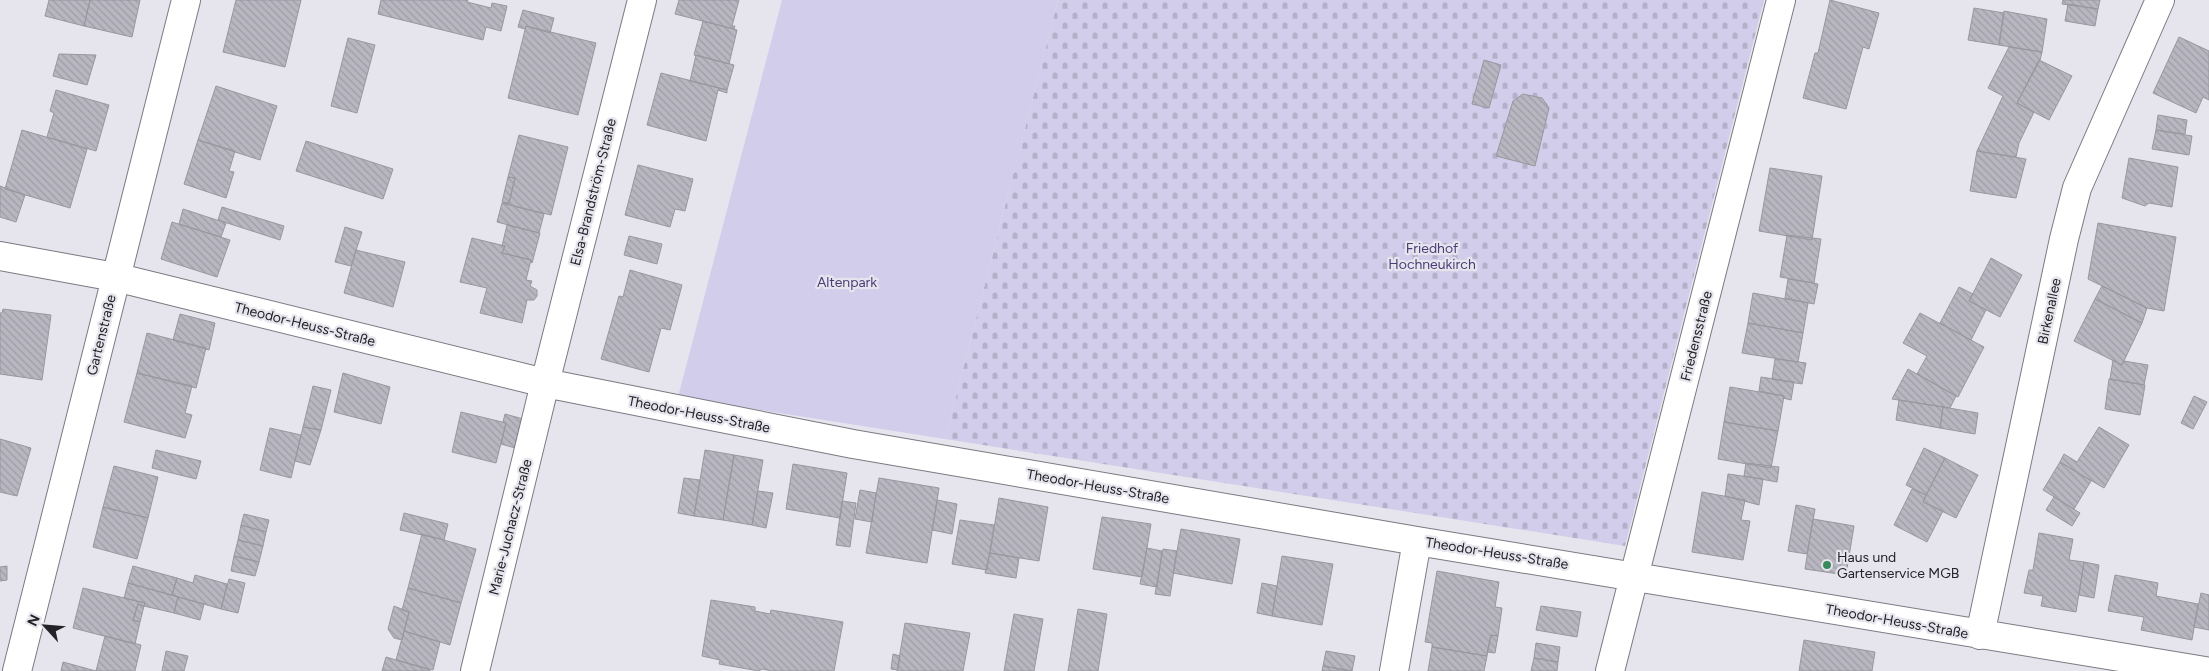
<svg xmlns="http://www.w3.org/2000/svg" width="2209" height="671" font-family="Figtree,sans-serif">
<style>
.cemetery{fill:url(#cemetery-stones)}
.park{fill:#d2cdea}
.building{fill:url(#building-back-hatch);stroke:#98969f}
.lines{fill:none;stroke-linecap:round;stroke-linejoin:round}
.street-casing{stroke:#7b7a82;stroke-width:30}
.street{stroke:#fff;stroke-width:28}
.poi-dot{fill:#388a5c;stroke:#e6e5ee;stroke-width:2}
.labels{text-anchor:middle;stroke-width:4.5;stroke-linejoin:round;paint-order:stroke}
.street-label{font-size:14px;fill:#232226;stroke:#e6e5ee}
.park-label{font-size:14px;fill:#4b3c76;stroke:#e6e5ee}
.poi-label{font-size:14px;fill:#232226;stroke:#e6e5ee;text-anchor:start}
</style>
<defs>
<pattern id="cemetery-stones" width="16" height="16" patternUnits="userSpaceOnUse" patternTransform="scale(1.25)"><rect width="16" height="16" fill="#d2cdea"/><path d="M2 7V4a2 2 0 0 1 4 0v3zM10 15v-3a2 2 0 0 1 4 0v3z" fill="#b4b0c9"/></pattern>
<pattern id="building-back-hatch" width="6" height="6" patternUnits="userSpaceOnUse" patternTransform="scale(1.25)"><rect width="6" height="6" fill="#b8b6c0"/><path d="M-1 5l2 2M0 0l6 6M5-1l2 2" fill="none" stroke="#9e9ca5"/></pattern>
</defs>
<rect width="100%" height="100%" fill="#e6e5ee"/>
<path class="cemetery" d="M1058 0H1764L1625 546 945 439Z"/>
<path class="park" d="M782 0H1058L945 439 678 397Z"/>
<path class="building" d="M49 0H90L84 26 45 16Z
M90 0H140L132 37 84 26Z
M236 0H301L285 67 223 52Z
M381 0H468L467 2 491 8 492 3 507 6 501 31 486 27 483 40 378 14Z
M679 0H739L732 26H735L734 29 675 14Z
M1830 0 1879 13 1869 49 1863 47 1846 109 1803 98 1815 53H1818Z
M2063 0H2100L2098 9 2062 4Z
M2068 4 2098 9 2095 26 2065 21Z
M1974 8 2004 13 1999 45 1968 40Z
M523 10 554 18 550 33 526 26 525 29 518 27Z
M2004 11 2047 19 2042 52 1999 45Z
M703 21 737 30 729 64 694 55Z
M526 26 596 43 578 115 508 98Z
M2179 37 2209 51V100L2203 97 2196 113 2153 93Z
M348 38 375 45 357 113 331 106Z
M2009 47 2042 52 2040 60 2017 103 2034 112 2019 143 2016 157 1977 151 2003 96 1988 88Z
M59 54 96 55 87 85 53 76Z
M696 55 734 65 727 90 690 81Z
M1484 60 1501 65 1489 108 1472 104Z
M2039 60 2072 76 2049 120 2017 103Z
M661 73 727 90V93L718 90 706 141 647 125Z
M216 86 277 106 260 160 198 140Z
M56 90 109 105 96 151 47 137 54 113 50 111Z
M1523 94 1542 98 1549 108 1535 166 1496 156 1513 101Z
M2158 115 2187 120 2185 134 2156 130Z
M22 130 87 149 70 208 5 189Z
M2156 130 2192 136 2189 155 2152 149Z
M519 135 568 147 551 215 502 203H509L515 178 508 177Z
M198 140 235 151 229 171 234 172 226 198 184 184Z
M306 141 393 169 383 199 296 171Z
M1977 151 2026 159 2016 198 1970 191Z
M2129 158 2178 167 2172 207 2149 203 2145 206 2122 198Z
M638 165 693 179 685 211 675 209 670 227 625 215Z
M1770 168 1822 176 1812 240 1759 231Z
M508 177 515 178 509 203 502 202Z
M0 186 25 195 16 222 0 217Z
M502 203 544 214 539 233 497 222Z
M222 207 284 226 280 240 218 220Z
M183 209 226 223 221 237 179 224Z
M172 222 230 240 217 277 161 259Z
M2098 223 2176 237 2164 311 2147 308 2088 279Z
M507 225 540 233 532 263 531 260 502 253 505 246H502Z
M345 227 362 232 351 266 335 262Z
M1787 235 1821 239 1814 283 1780 277Z
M629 236 662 244 657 264 624 255Z
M472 238 505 246 502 253 531 260 526 280 532 281 530 286 537 290V296L534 300H527L522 323 480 313 487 288 460 282Z
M356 250 405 262 393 307 344 293Z
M1991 258 2022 275 2000 317 1969 301Z
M630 270 682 285 670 330 661 328 649 372 601 359 619 296 623 297Z
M1788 279 1818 284 1814 304 1785 298Z
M2102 286 2147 308 2142 323 2095 299Z
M1959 287 1973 294 1969 301 1986 310 1971 340 1940 323Z
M1753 293 1808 303 1803 333 1748 323Z
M2095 299 2142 323 2122 365 2074 341Z
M3 309 51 315 42 380 0 374V313H2Z
M1920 313 1984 347 1958 397 1917 374 1927 356 1903 343Z
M180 314 215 323 209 350 173 340Z
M1748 323 1803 333 1798 362 1742 353Z
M147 333 206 348 196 388 137 373Z
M1775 359 1806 363 1802 384 1772 379Z
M2113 360 2122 365 2124 361 2148 365 2144 385 2110 379Z
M1908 369 1956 396 1950 408 1892 399Z
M137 373 192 386 185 413 192 415 185 438 124 422Z
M343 373 390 387 381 424 334 412Z
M1761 377 1794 382 1791 400 1783 398 1784 396 1759 391Z
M2109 379 2145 385 2140 415 2105 409Z
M313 386 331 390 321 430 303 427Z
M1730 387 1784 396 1778 431 1724 422Z
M2194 396 2207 402 2193 429 2181 423Z
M1899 400 1943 407 1940 428 1896 420Z
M1943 407 1978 413 1975 434 1940 428Z
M461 412 506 423 496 463 452 452Z
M505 414 523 419 515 448 501 444 506 423 503 422Z
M1724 422 1778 431 1771 468 1718 459Z
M303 427 321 430 310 465 295 461Z
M2099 427 2129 445 2104 488 2060 462 2064 454 2077 462Z
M270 428 301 435 291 478 260 470Z
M0 439 31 448 17 496 0 492Z
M1924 448 1945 458 1926 495 1906 485Z
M156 450 201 461 196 479 152 468Z
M705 450 734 455 723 520 694 516Z
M734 455 763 460 752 525 723 520Z
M1945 458 1978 475 1956 518 1923 502Z
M2060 462 2091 481 2074 509 2043 490Z
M1746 463 1779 467 1777 482 1744 476Z
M793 464 847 473 840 518 786 509Z
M114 466 158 477 148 518 103 507Z
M1728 474 1763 479 1759 505 1725 496Z
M684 478 700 480 694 516 678 513Z
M879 478 939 488 927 563 866 553Z
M1912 489 1926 495 1923 502 1943 511 1927 542 1894 525Z
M860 490 876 493 872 522 855 519Z
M758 491 773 493 766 528 752 525Z
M1702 492 1745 500 1741 520 1750 521 1743 560 1692 552Z
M2054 497 2080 513 2072 526 2046 510Z
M999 498 1048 507 1039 561 990 553Z
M937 500 957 504 952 534 932 530Z
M842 501 856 503 850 547 836 545Z
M1796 505 1815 509 1807 554 1788 551Z
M103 507 148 518 137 559 93 547Z
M404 513 448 524 444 540 400 530Z
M244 514 269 520 266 532 241 525Z
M1102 517 1151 524 1142 577 1093 569Z
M1813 519 1854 526 1846 575 1805 569Z
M960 520 994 525 987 570 952 564Z
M241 525 266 532 263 546 238 540Z
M1181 529 1240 539 1232 584 1173 573Z
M2039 533 2073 539 2069 560 2084 562 2076 612 2041 606 2043 596 2024 593 2029 570H2033Z
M422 534 476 549 461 603 408 588Z
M238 540 263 546 259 562 234 556Z
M1147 548 1162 551 1157 587 1140 584Z
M1163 549 1177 551 1170 596 1155 594Z
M990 553 1019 558 1016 578 985 573Z
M234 556 259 562 255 576 231 571Z
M1282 556 1333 564 1322 625 1272 616Z
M2084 562 2099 565 2094 598 2079 595Z
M7 566V580L0 581V567Z
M133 566 177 578 172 595 128 583Z
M1437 571 1499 582 1495 607 1502 608 1498 636 1491 635 1487 656 1432 647V643L1425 642Z
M195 575 227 584 221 609 172 595 177 578 193 583Z
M2115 575 2158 583 2156 596 2198 604 2192 640 2141 630 2144 617 2108 611Z
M229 579 245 583 238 613 221 609Z
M128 583 178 597 174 613 144 606 145 603 124 598Z
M1262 583 1277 586 1272 616 1257 613Z
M83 588 145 603 144 606 138 604 133 620 140 622 135 644 73 628Z
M408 588 461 603 450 645 404 631 409 612 402 610Z
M2201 593 2209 595V630L2194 627Z
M178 597 204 604 200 620 174 613Z
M711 600 755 607V611L770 614 771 610 843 622 834 671H772L762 669 759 671 719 664 720 660 702 656Z
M138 604 144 606 140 622 133 620Z
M394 606 409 612 402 640 394 638 388 629Z
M1541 606 1581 612 1577 637 1536 630Z
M1078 609 1107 614 1098 671H1068Z
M1014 614 1043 619 1034 671H1004Z
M905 623 970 633 963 671H897Z
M404 631 440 642 433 670 396 660Z
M1491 635 1498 636 1495 653 1487 652Z
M105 636 141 645 135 671H96Z
M1804 640 1875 652 1872 671H1799Z
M1536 643 1560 647 1558 662 1534 658Z
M1432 647 1487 656 1484 671H1428Z
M166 651 188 656 184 671H162Z
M1326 651 1355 656 1352 671 1323 666Z
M893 654 900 656 898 670 891 669Z
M386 657 430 670V671H382Z
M1534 658 1558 662 1557 671H1531Z
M63 662 96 671H98H61Z
M1323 666 1352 671H1322Z"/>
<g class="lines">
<defs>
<path id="street" d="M0 256 115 277 545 383 853 444 1417 541 2205 671
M1980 635 2064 239 2077 188 2160 0
M17 671 186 0
M475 671 545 383 642 0
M1394 671 1417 541
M1610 671 1781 0"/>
</defs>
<use href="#street" class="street-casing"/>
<use href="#street" class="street"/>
</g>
<circle class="poi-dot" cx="1827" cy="565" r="5"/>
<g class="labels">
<g class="street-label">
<text transform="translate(593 192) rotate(-76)" y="5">Elsa-Brandström-Straße</text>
<text transform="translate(2049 311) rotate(-78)" y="5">Birkenallee</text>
<text transform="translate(305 324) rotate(14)" y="5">Theodor-Heuss-Straße</text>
<text transform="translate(101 335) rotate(-76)" y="5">Gartenstraße</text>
<text transform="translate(1696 336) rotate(-76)" y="5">Friedensstraße</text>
<text transform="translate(699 414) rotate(11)" y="5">Theodor-Heuss-Straße</text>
<text transform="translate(1098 486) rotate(10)" y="5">Theodor-Heuss-Straße</text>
<text transform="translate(510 527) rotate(-76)" y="5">Marie-Juchacz-Straße</text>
<text transform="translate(1497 553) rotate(9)" y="5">Theodor-Heuss-Straße</text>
<text transform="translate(1897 621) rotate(10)" y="5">Theodor-Heuss-Straße</text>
</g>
<g class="park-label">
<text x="1432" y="253">Friedhof<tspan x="1432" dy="16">Hochneukirch</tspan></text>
<text x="847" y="287">Altenpark</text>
</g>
<g class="poi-label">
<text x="1837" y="562">Haus und<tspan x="1837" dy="16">Gartenservice MGB</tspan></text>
</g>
</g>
<g transform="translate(45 626) rotate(296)" stroke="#e6e5ee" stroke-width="4" paint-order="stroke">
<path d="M0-4L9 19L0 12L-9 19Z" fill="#232226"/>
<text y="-8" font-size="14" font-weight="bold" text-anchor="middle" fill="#232226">N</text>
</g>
</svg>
